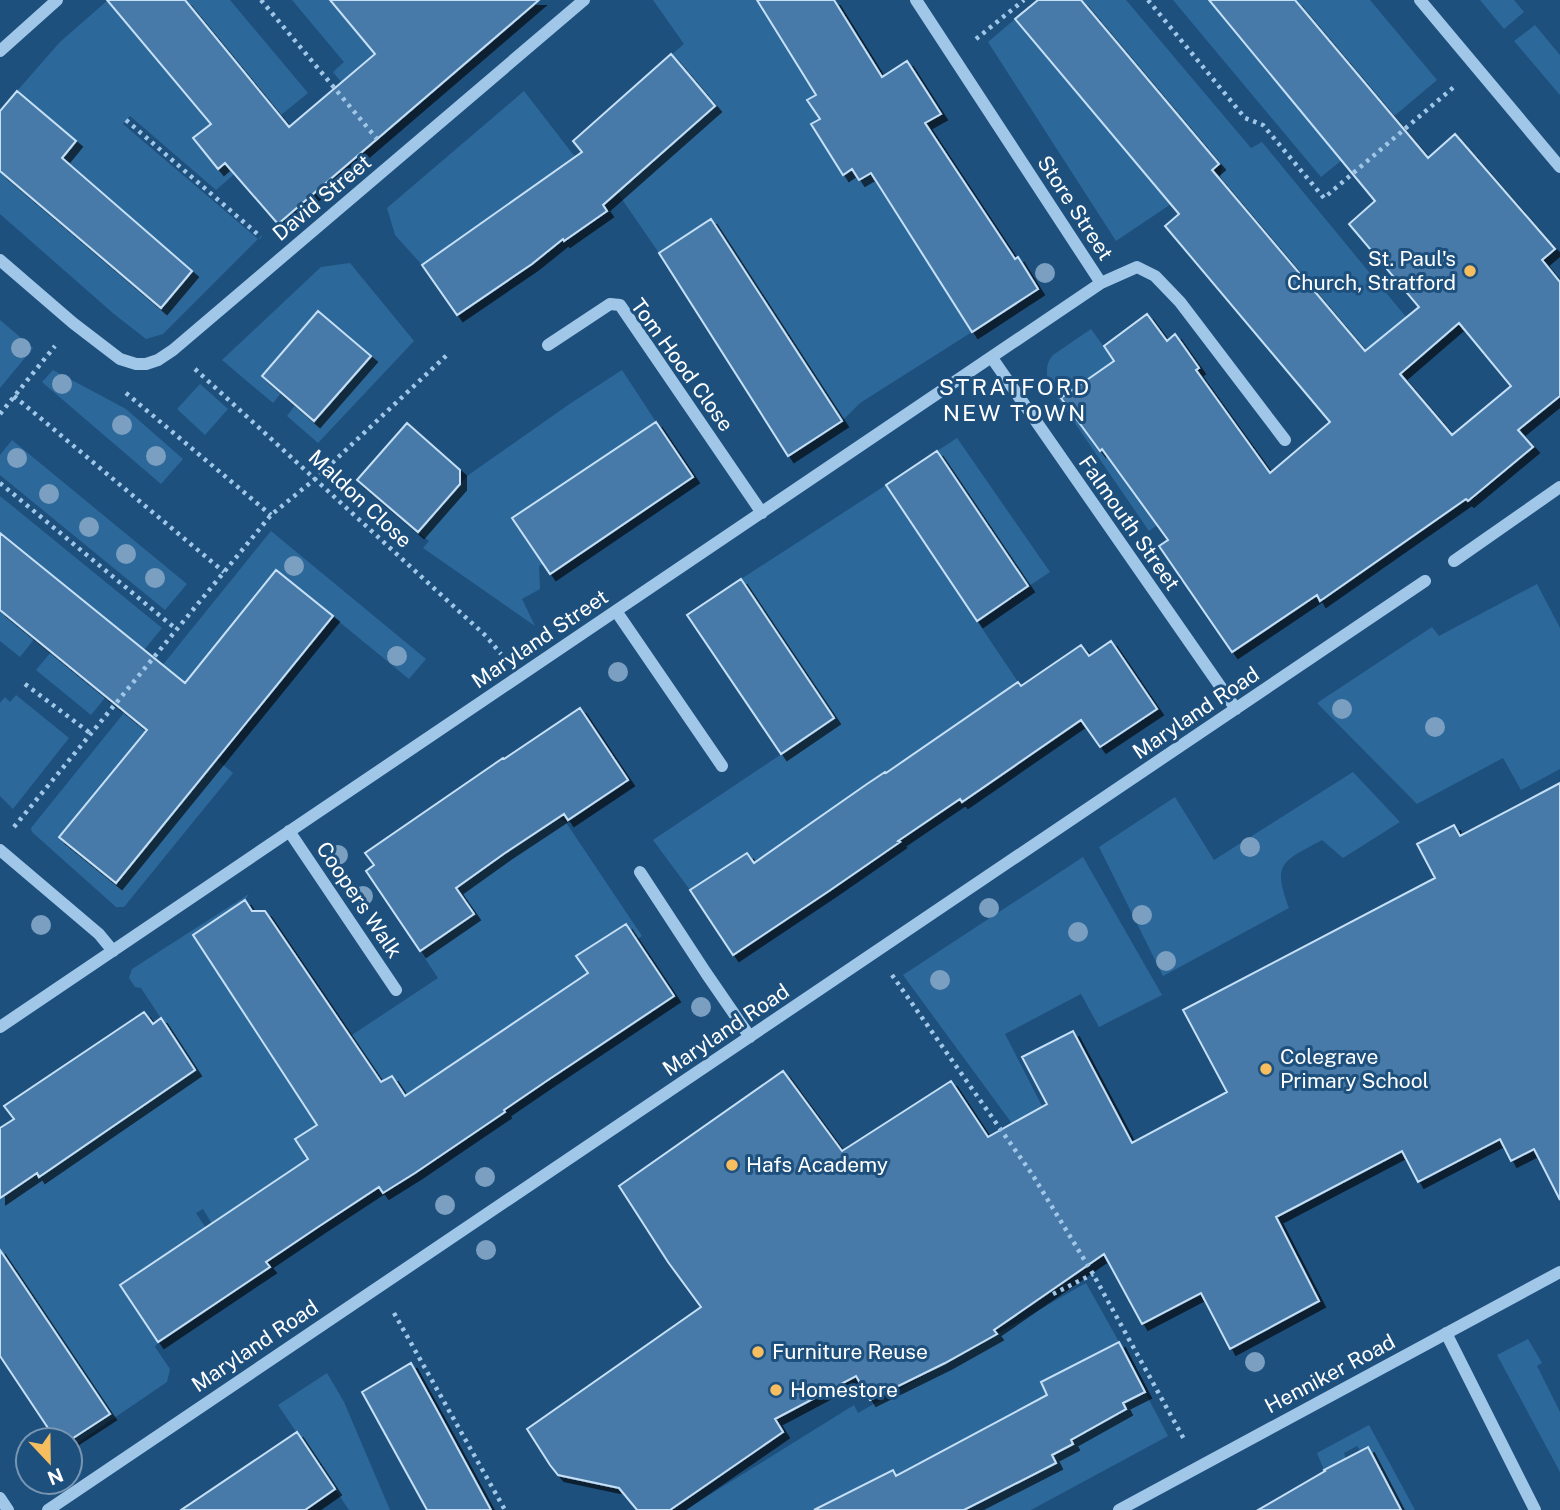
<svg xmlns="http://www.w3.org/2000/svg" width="1560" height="1510" font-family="'Public Sans',sans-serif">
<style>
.green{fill:#2d689b}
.building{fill:#467aa8;stroke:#c5e0f6;stroke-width:2;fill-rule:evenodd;filter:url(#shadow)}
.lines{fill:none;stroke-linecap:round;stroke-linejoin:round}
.path{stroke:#a1c7e8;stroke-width:4.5;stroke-dasharray:3.5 5;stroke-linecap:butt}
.minor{stroke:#a1c7e8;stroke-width:12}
.tree{fill:#7a9fc0}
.poi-dot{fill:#f7be60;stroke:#1e507e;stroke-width:2.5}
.labels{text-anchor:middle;stroke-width:6;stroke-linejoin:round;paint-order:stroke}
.street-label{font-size:21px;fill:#fff;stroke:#1e507e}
.poi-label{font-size:21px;fill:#fff;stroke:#1e507e;text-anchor:start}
.neighbourhood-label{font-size:23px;letter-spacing:2px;fill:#fff;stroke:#1e507e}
</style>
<defs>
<filter id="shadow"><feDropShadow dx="6" dy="6" stdDeviation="0" flood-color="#0009"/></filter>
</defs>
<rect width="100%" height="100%" fill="#1e507e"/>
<path class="green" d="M108 0 211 124 193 138 268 126 277 137 216 190 130 116 123 124 258 239 163 334 146 339 114 314 0 214V170L161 308 192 271 61 159 76 141 17 91 60 42Z
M185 0H230L308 93 281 115Z
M292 0H330L367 43 439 0 342 83 333 72 344 62Z
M653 0H757L816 95 808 101 820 119 811 124 843 175 852 169 859 180 871 173 972 332 860 403 842 421 711 219 659 253 617 192 715 106 671 55 684 44Z
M1081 0H1126L1251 148 1262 142 1406 317 1365 351 1220 180 1222 168Z
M1173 0H1209L1342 160 1321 177Z
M1295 0H1370L1437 80 1393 117Z
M1480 0H1514L1524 12 1504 29Z
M1015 19 1171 204 1116 241 988 42Z
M1535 25 1560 55V95L1514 41Z
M524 91 572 153 599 182 571 160 422 265 395 235 387 208Z
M350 263 414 341 318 443 287 416 295 405 315 421 370 355 318 311 262 376 281 393 273 403 222 360 321 267Z
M0 320 33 348 0 388Z
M1091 329 1114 361 1062 398 1100 451 1147 417 1195 498 1149 531 1048 384C1047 372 1045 364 1053 355Z
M53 370 126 409 183 459 161 484 42 382Z
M622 370 656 422 512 518 543 564 539 566 540 589 522 599 535 626 423 548 429 541 418 532 467 476 571 403Z
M200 384 228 409 205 435 177 409Z
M957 438 1050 572 1029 586 937 451Z
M12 440 187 584 165 610 0 475V455Z
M886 485 1018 682 895 768 905 801 885 772 770 852 775 895 747 853 690 890 653 840 834 719 741 579Z
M0 496 162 628 91 715 36 670 51 652 98 690 136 643 0 533Z
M271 531 426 659 409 679 276 570 60 837 117 883 217 760 233 773 124 907H116L32 832 31 828Z
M1537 584 1560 628V769L1521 790 1503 758 1417 804 1317 703 1432 627 1439 636Z
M0 610 35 638 20 657 0 641Z
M16 695 69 738 13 809 0 796V703L5 697 10 702Z
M1353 772 1400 822 1343 858 1322 840C1284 861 1271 862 1289 908L1163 976 1099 847 1175 797 1214 860Z
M557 818 565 821 642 936 636 940 625 924 577 956 588 973 405 1096 391 1076 295 1139 308 1159 212 1224 203 1209 196 1213 206 1228 120 1285 158 1342 155 1347 170 1369 167 1382 70 1448V1440L110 1413 17 1276 16 1269 0 1279V1198L28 1179 32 1164 40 1176 195 1070 141 988 135 987 129 978 132 969 249 894 245 900 193 935 287 1078 438 978 420 951 455 887Z
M1083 857 1162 995 1099 1027 1081 994 1005 1034 1042 1106 1061 1151 1041 1163 903 975Z
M1086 1283 1119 1342 1041 1382 1048 1396 896 1476 892 1470 813 1510H685L854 1405 858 1413Z
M1528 1339 1542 1363 1537 1366 1560 1412V1472L1497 1355Z
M327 1373 344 1402 390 1510H349L278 1405Z
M1145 1392 1168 1436 1031 1510H967L981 1502 979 1496 1022 1481 1056 1463 1052 1455 1066 1431 1090 1428 1126 1410 1123 1403Z
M1369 1425 1415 1510H1398L1400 1508 1367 1446 1360 1450 1357 1446 1344 1453 1346 1459 1324 1470 1317 1453Z"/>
<path class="building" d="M107 0H185L289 127 375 54 330 0H539L278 224 225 163 218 169 193 138 211 124Z
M757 0H834L882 77 907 61 941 114 925 123 1015 259 1018 257 1038 289 972 332 871 173 859 180 852 169 843 175 811 124 820 119 807 100 816 95Z
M1038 0H1081L1219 164 1212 170 1365 351 1419 307 1349 224 1375 201 1209 0H1295L1428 158 1455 134 1555 249 1542 260 1560 282V396L1518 430 1533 447 1468 501 1466 499 1320 601 1317 595 1232 652 1159 546 1168 540 1102 449 1100 451 1061 398 1114 361 1104 346 1147 314 1167 341 1175 334 1199 368 1196 370 1270 473 1330 422 1165 226 1179 214 1015 19ZM1459 323 1511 386 1452 435 1400 374Z
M671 54 715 106 603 205 607 211 564 241 563 239 532 264 457 315 422 265 582 152 573 141Z
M17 91 76 141 62 158 192 271 161 308 0 171V111Z
M711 219 842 421 788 456 659 253Z
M318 311 371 356 314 421 262 376Z
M656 422 693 477 550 574 512 518Z
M407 423 460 470V484L418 532 357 480Z
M937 451 1028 586 977 621 886 485Z
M0 533 185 683 276 570 333 616 116 883 59 837 147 730 0 610Z
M741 579 834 718 781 754 687 615Z
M1111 641 1157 709 1100 747 1081 720 962 802 960 799 898 841 900 842 829 891 733 955 690 890 747 853 754 863 867 784 885 772 886 773 1018 682 1021 686 1081 645 1089 656Z
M580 708 628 780 568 820 564 814 505 853 456 888 474 914 420 951 366 871 374 865 365 853 503 758 504 759Z
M1560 783V1200L1534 1149 1511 1161 1500 1139 1418 1182 1402 1151 1276 1217 1319 1301 1230 1349 1201 1293 1142 1324 1104 1254 994 1330 997 1334 945 1363 870 1400 856 1376 775 1419 783 1432 670 1510H637L619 1488 558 1475 550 1465 527 1429 701 1307 668 1262 619 1186 783 1071 842 1151 951 1081 988 1137 1047 1104 1022 1057 1073 1031 1132 1143 1227 1092 1183 1010 1435 878 1417 844 1454 825 1460 836Z
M245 900 252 911H265L381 1082 392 1076 405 1096 588 973 576 956 626 924 674 996 548 1080 504 1110 505 1112 415 1173 383 1193 379 1187 318 1227 266 1262 270 1267 158 1342 120 1285 308 1159 295 1139 317 1125 193 935Z
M144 1012 153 1024 161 1018 195 1070 39 1177 37 1173 0 1198V1128L14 1119 4 1106Z
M0 1250 110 1414 70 1440H56L0 1356Z
M1119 1342 1145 1392 1123 1403 1126 1409 1071 1440 1073 1444 1052 1455 1056 1463 964 1510H814L893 1470 896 1476 1047 1395 1041 1382Z
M411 1363 438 1412 491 1510H427L362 1392Z
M297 1432 335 1489 305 1510H181Z
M1368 1447 1401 1510H1258L1325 1471 1324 1470Z"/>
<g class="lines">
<path class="path" d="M261 0 377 139
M1148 0 1245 118 1263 125 1324 198 1455 86
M976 39 1024 0
M126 120 261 237
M195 369 486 636 501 654
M126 393 271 515
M14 396 224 572
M0 414 55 346
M0 483 176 629
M25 684 90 733
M14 827 271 515 315 479 448 354
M892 975 1032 1174 1093 1274 1185 1441
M1053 1294 1093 1274
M394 1313 505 1510"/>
<path class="minor" d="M916 0 1101 283 1137 267 1155 276 1180 302 1285 440
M1420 0 1560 167
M0 51 57 0
M0 260 73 323 120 359 136 364H146L158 360 173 350 584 0
M548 345 610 304 620 305 762 513
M992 358 1236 709
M1454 561 1560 487
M616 611 722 766
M289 831 396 990
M0 850 99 934 113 951
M640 872 706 973 750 1037
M0 1027 1101 283
M1446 1333 1535 1510
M0 1498 8 1510
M48 1510 1425 581
M1119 1510 1560 1272"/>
</g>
<g class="tree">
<circle cx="1045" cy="273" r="10"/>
<circle cx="21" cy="348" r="10"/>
<circle cx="62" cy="384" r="10"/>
<circle cx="122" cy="425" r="10"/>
<circle cx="156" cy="456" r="10"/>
<circle cx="17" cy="458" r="10"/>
<circle cx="49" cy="494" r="10"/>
<circle cx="89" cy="527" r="10"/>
<circle cx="126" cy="554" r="10"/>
<circle cx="294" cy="566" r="10"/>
<circle cx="155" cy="578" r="10"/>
<circle cx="397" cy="656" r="10"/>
<circle cx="618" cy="672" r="10"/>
<circle cx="1342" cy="709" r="10"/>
<circle cx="1435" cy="727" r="10"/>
<circle cx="1250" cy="847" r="10"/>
<circle cx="338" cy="855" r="10"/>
<circle cx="363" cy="896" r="10"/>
<circle cx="989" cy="908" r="10"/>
<circle cx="1142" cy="915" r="10"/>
<circle cx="41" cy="925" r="10"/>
<circle cx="1078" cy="932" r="10"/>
<circle cx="1166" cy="961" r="10"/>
<circle cx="940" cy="980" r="10"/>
<circle cx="701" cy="1007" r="10"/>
<circle cx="485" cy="1177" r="10"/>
<circle cx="445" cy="1205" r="10"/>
<circle cx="486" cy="1250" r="10"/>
<circle cx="1255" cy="1362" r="10"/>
</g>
<g class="poi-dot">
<circle cx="1470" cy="271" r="7"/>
<circle cx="1266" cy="1069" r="7"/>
<circle cx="732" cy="1165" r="7"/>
<circle cx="758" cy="1352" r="7"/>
<circle cx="776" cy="1390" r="7"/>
</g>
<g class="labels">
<g class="street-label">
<text transform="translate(322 198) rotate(-40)" y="7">David Street</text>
<text transform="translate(1075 208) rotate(57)" y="7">Store Street</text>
<text transform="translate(682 365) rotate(54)" y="7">Tom Hood Close</text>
<text transform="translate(360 499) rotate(43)" y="7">Maldon Close</text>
<text transform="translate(1129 523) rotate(55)" y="7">Falmouth Street</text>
<text transform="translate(540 639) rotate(-34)" y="7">Maryland Street</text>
<text transform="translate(1196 713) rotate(-34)" y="7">Maryland Road</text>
<text transform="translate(359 900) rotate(56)" y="7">Coopers Walk</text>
<text transform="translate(726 1030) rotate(-34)" y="7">Maryland Road</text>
<text transform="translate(255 1346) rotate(-34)" y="7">Maryland Road</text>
<text transform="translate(1330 1374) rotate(-28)" y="7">Henniker Road</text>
</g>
<g class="poi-label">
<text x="1456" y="266" text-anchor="end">St. Paul's<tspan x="1456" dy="24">Church, Stratford</tspan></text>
<text x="1280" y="1064">Colegrave<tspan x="1280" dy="24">Primary School</tspan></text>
<text x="746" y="1172">Hafs Academy</text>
<text x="772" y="1359">Furniture Reuse</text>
<text x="790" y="1397">Homestore</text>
</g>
<g class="neighbourhood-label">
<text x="1015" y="395">STRATFORD<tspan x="1015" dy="26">NEW TOWN</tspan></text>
</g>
</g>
<g transform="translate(49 1461) rotate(158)"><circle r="33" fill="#1e507e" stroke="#7896b2" stroke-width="2"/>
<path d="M0-5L12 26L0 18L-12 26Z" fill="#f7be60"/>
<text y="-10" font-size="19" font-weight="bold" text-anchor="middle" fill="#ffffff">N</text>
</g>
</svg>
